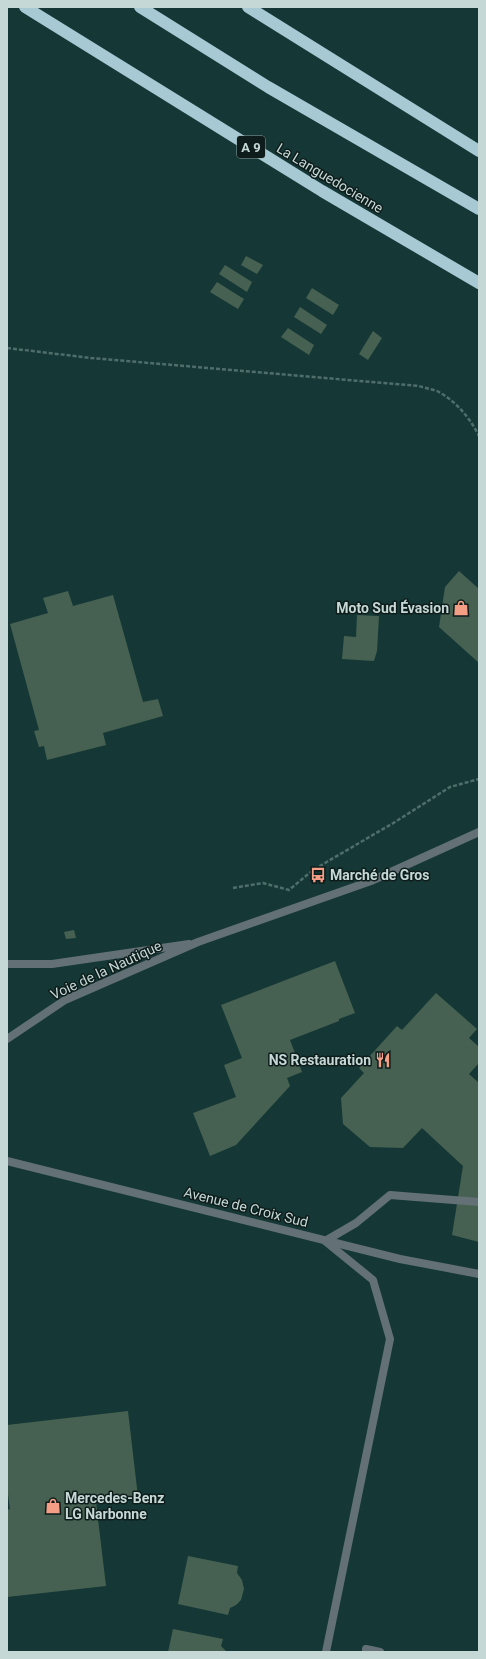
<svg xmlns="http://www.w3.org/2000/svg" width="486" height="1659" font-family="Roboto,sans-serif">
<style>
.building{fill:#466151}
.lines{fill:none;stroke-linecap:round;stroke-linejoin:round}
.path{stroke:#4f6d6b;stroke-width:2.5;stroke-dasharray:4 2;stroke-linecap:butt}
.service{stroke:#637176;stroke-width:8}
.minor{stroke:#637176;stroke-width:8}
.tertiary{stroke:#637176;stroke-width:8}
.motorway{stroke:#a6c9d4;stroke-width:12}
.labels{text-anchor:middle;stroke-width:3;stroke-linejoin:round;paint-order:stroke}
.shield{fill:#0e1d1b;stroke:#8ea09e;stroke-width:1}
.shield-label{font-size:13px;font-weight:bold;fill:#c5d8d6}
.street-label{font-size:14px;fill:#c5d8d6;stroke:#0e1d1b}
.poi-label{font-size:14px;font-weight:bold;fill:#c5d8d6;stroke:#0e1d1b;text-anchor:end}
</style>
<rect width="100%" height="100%" fill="#153836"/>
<path class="building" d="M246 256 263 265 257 274 241 265Z
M225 265 252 282 247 292 219 274Z
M217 282 244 299 238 309 210 292Z
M312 288 339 305 333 315 306 298Z
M300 307 327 325 321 334 294 317Z
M288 328 314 345 309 355 281 337Z
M373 331 382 338 368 360 359 354Z
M459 571 479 589V663L439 627 445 587Z
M68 591 73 606 113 595 143 702 158 699 163 716 103 733 106 745 47 760 44 746 39 747 34 731 39 730 10 624 48 613 43 598Z
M357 615 379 616 377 651 374 661 342 659 344 636 356 637Z
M74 930 76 938 66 939 64 932Z
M335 961 355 1013 339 1019V1021L290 1040 302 1072 287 1078 290 1086 236 1145 210 1156 193 1113 236 1097 224 1065 242 1058 221 1005Z
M436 993 477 1029 469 1038 479 1047V1063L469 1074 479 1083V1242L452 1235 463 1166 422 1128 403 1148 370 1147 343 1124 341 1098 364 1073 359 1068 397 1026 402 1030Z
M128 1411 138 1497 96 1502 106 1586 7 1597V1510L10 1509 7 1487V1425Z
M188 1556 238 1566 237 1573 242 1580 244 1589 241 1600 236 1605 230 1608 228 1615 178 1604Z
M173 1629 223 1639 221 1646 227 1652H168Z"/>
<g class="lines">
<path class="path" d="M7 348 91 358 419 386C425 388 431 389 437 391 456 401 470 418 479 436
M233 888 263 883 289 890 313 870 395 822 450 787 479 779"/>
<path class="service" d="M366 1649 380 1652
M326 1652 390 1339 373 1280 325 1241 356 1223 390 1195 479 1202"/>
<path class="minor" d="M7 1161 400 1259 479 1274"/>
<path class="tertiary" d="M7 964H52L189 944
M7 1039 65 1000 198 942 371 881 479 832"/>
<path class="motorway" d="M25 7 322 191 479 283
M140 7 268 87 479 209
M248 7 479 151"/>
</g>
<defs>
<symbol id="shop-bare" viewBox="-9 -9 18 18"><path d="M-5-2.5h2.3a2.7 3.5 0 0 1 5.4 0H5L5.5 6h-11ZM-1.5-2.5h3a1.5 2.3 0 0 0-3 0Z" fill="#f49e86" stroke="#0e1d1b" stroke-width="2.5" paint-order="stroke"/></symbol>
<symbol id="bus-bare" viewBox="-9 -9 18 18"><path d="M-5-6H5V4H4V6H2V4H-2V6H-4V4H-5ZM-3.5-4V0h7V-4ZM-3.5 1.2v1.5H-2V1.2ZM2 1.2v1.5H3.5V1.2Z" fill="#f49e86" stroke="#0e1d1b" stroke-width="2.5" paint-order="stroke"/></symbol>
<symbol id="restaurant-bare" viewBox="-9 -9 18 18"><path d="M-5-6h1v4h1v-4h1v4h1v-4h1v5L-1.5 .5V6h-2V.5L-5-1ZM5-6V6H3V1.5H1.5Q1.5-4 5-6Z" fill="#f49e86" stroke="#0e1d1b" stroke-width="2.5" paint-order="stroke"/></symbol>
</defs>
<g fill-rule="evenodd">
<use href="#shop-bare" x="450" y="597" width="22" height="22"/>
<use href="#bus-bare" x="307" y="864" width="22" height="22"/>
<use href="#restaurant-bare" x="372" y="1049" width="22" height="22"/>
<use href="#shop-bare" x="42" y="1495" width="22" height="22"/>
</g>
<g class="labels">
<rect class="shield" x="237" y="136" width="28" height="22" rx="3"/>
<g class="shield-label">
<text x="251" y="152">A 9</text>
</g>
<g class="street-label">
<text transform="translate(330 178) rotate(31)" y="5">La Languedocienne</text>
<text transform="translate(106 970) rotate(-25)" y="5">Voie de la Nautique</text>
<text transform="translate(246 1207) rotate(14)" y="5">Avenue de Croix Sud</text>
</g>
<g class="poi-label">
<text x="449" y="613">Moto Sud Évasion</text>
<text x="330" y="880" text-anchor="start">Marché de Gros</text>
<text x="371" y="1065">NS Restauration</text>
<text x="65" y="1503" text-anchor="start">Mercedes-Benz<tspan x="65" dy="16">LG Narbonne</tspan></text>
</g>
</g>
<rect width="486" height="1659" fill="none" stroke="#c5d8d6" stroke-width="16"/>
</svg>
